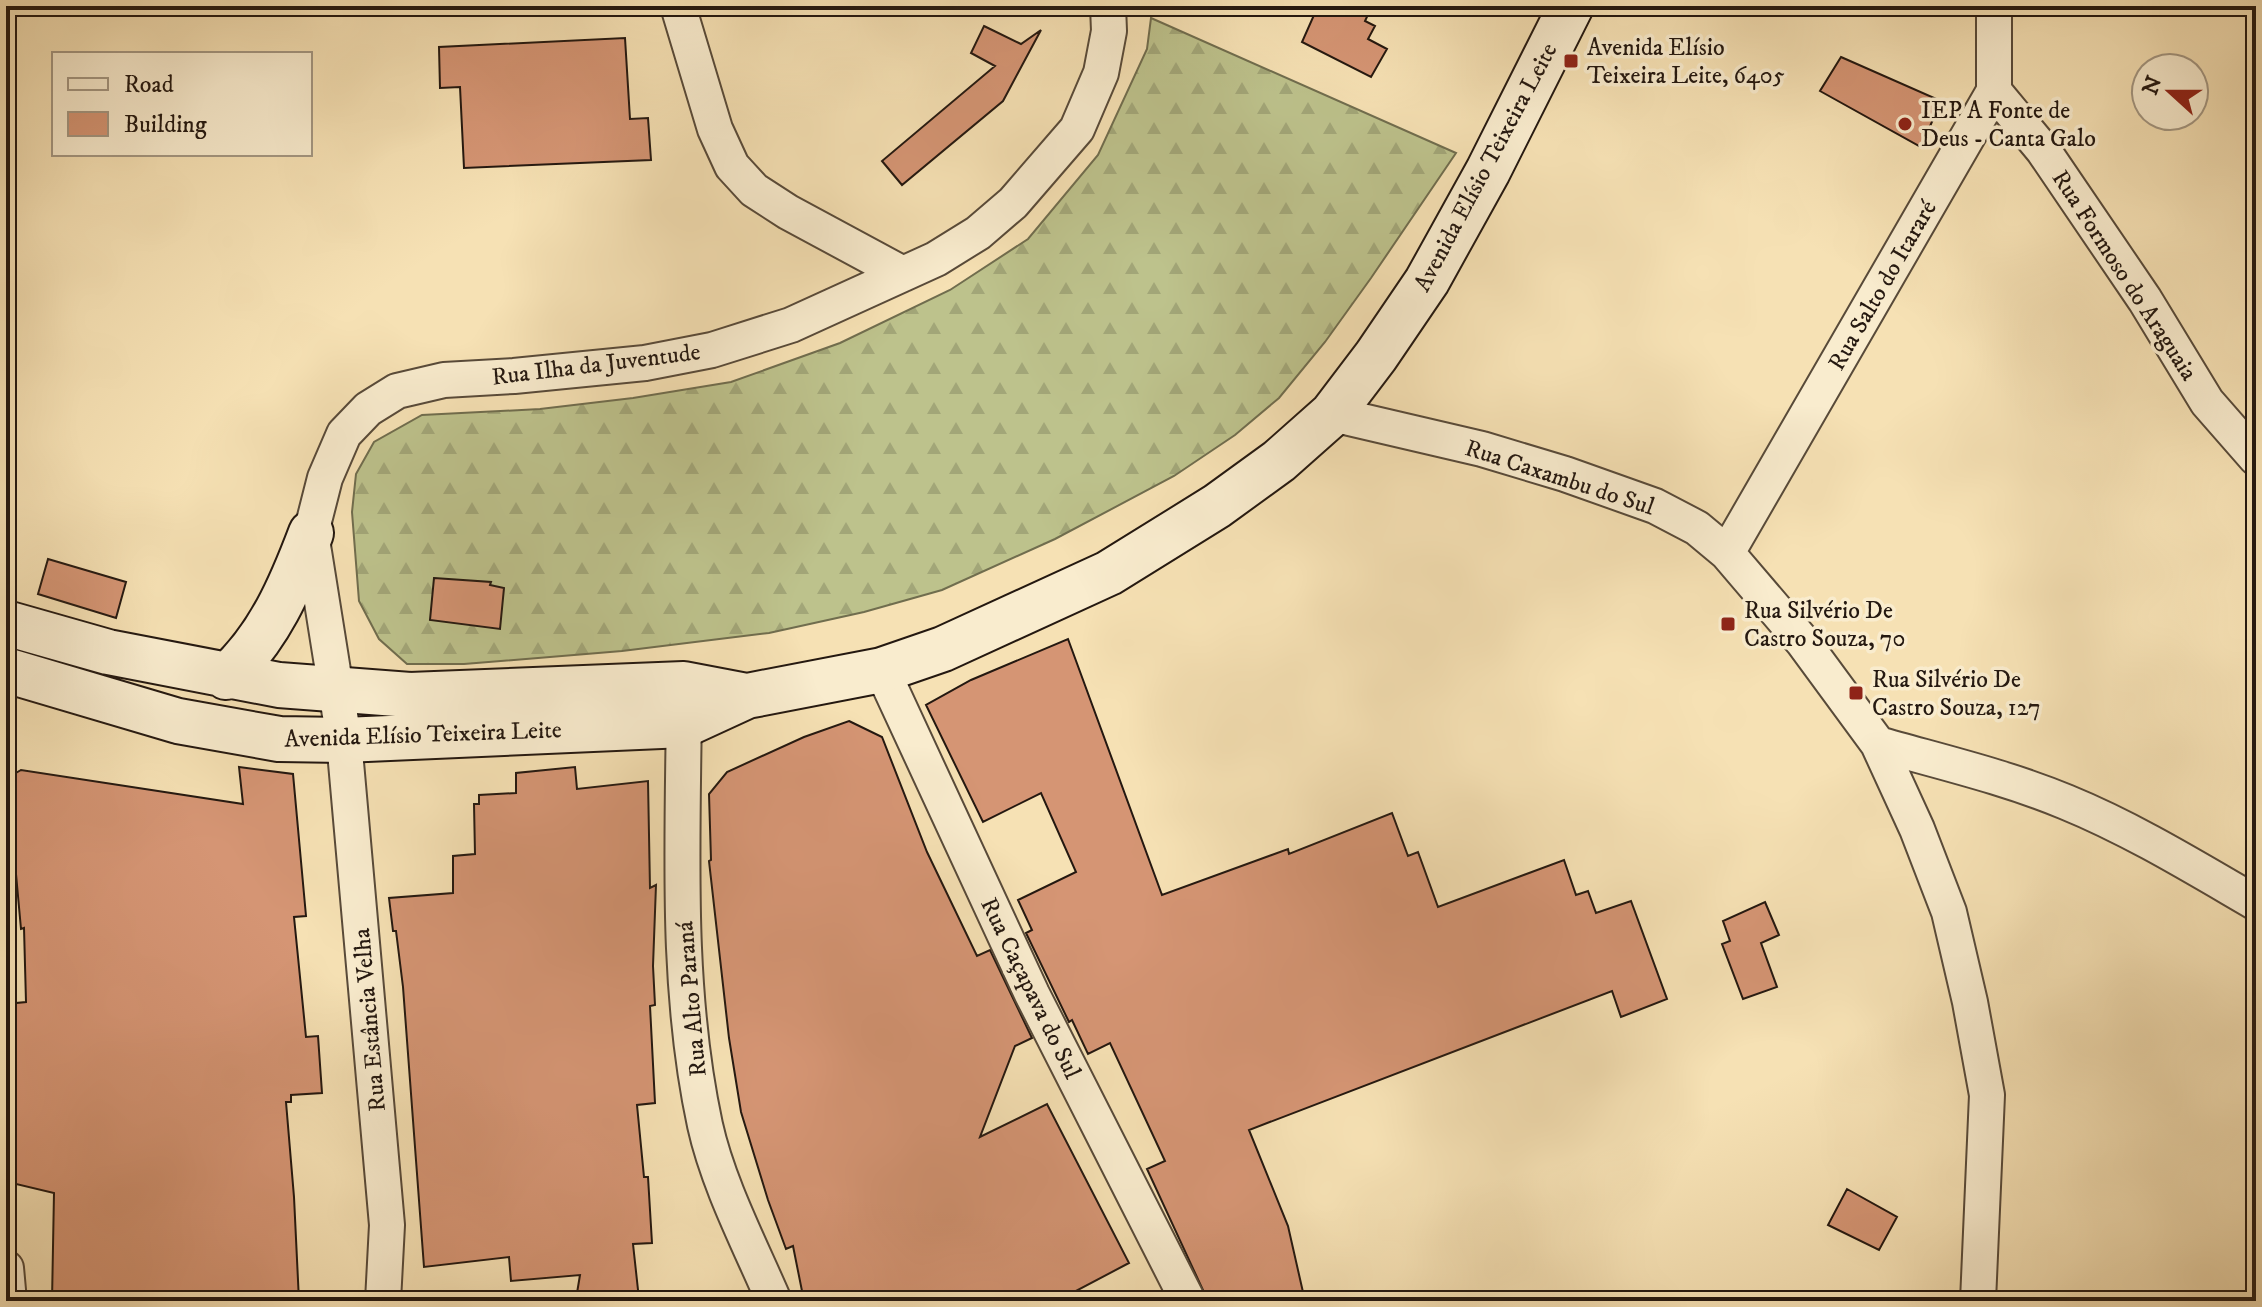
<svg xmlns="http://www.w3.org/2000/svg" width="2262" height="1307" font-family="'IM FELL DW Pica',serif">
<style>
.forest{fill:url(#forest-firs);stroke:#706d4e;stroke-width:2}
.building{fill:#d59574;stroke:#241810;stroke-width:2}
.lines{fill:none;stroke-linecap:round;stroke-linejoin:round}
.street-casing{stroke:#584a39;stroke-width:38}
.secondary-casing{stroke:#241810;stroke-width:48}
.street{stroke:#f9ecce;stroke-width:34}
.secondary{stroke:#f9ecce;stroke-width:44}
.poi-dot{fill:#8f2418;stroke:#f9ecce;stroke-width:3}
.labels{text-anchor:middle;stroke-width:7;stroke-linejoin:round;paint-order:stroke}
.poi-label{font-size:24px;fill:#241810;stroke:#f9ecce;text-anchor:start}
.street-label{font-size:24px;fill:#241810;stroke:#f9ecce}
</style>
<defs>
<pattern id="forest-firs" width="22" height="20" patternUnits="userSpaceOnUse" patternTransform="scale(2)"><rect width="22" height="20" fill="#bdc28c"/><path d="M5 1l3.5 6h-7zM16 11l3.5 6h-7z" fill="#a2a678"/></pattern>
</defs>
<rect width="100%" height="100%" fill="#f6e1b4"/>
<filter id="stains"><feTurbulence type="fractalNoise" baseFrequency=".0025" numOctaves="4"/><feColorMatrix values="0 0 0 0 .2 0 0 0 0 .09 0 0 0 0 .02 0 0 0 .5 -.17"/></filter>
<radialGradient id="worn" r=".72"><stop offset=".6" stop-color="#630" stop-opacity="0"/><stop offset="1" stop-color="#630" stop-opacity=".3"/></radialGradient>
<path class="forest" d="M1151 18 1456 153 1371 278 1325 342 1279 398 1235 435 1174 476 1055 539 942 590 864 612 769 633 622 651 464 664H407L379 639 359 601 352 512 356 474 374 442 422 415 540 409 633 398 731 382 840 343 950 290 1028 239 1098 155 1147 49Z"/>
<path class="building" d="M1318 6H1372L1365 21 1375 26 1368 39 1387 49 1371 77 1302 42Z
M984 26 1021 44 1041 30 1003 101 902 185 882 161 995 66 971 53Z
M625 38 630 119 648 118 651 160 464 168 460 87 440 88 439 47Z
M1841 57 1941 101 1921 147 1820 91Z
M48 559 126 582 116 618 38 594Z
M434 578 491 582 490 585 504 588 500 629 430 620Z
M1068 639 1162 895 1288 849 1289 854 1392 813 1408 856 1418 852 1438 907 1564 860 1576 895 1588 891 1596 913 1631 901 1667 999 1621 1017 1612 991 1249 1130 1288 1226 1305 1301H1208L1147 1169 1165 1161 1110 1043 1088 1054 1072 1020 1069 1022 1026 933 1032 930 1018 900 1076 872 1041 793 983 822 926 705 971 680Z
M849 721 882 737 927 852 977 956 990 950 1032 1038 1015 1046 980 1137 1047 1104 1129 1263 1057 1301H804L793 1246 786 1249 768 1200 741 1112 729 1038 709 861 711 860 709 794 727 772 804 737Z
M239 767 293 774 306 916 294 917 306 1037 318 1036 322 1093 291 1095V1102H286L294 1197 299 1301H52L54 1193 16 1184 6 1045V1004L26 1002 24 928 21 929 10 808 6 805 9 777 21 770 243 804Z
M575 767 577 789 648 781 650 888 656 885 653 966 655 1005 650 1006 655 1103 637 1105 644 1177H648L652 1243 633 1244 639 1299 616 1301 577 1293 580 1275 511 1281 509 1257 424 1267 403 987 396 931H393L389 898 453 893V856L475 854 474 804H479V795L516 793V773Z
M1765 902 1779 935 1761 943 1777 987 1743 999 1722 944 1730 941 1723 921Z
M1847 1189 1897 1217 1879 1250 1828 1225Z"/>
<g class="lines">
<defs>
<path id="street" d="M678 6 715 129 732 166 754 190 788 212 903 274
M1994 91 2043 150 2145 300 2207 402 2256 458
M1332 414 1482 449 1565 474 1655 506 1697 528 1727 553 1803 642 1878 744 1917 829 1949 912 1970 1002 1987 1095 1978 1301
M1727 553 1994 91V6
M882 670 1032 994 1188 1301
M684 700C683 842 675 986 705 1125 718 1184 750 1245 774 1301
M1878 744C1941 762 2006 777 2066 802 2132 829 2194 867 2256 903
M6 1268 9 1301
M383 1301 387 1225 344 740 311 533 325 478 344 434 368 409 397 391 444 380 514 376 645 363 712 350 791 325 936 259 978 233 1013 203 1077 129 1101 73 1109 31 1108 6"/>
<path id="secondary" d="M6 623 108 652 279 685 410 695 684 684 747 696
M6 670 178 721 279 739 344 740 684 725 747 696 882 670 943 649 1109 573 1217 506 1279 461 1332 414 1376 356 1427 281 1488 171 1571 6
M226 677C269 638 291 586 311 533"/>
</defs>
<use href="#street" class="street-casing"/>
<use href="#secondary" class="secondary-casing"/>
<use href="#street" class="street"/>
<use href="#secondary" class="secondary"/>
</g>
<g class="poi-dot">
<rect x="1563" y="53" width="16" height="16" rx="4"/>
<circle cx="1905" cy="124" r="8"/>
<rect x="1720" y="616" width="16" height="16" rx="4"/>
<rect x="1848" y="685" width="16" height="16" rx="4"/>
</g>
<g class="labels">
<g class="poi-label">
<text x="1587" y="55">Avenida Elísio<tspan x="1587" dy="28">Teixeira Leite, 6405</tspan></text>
<text x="1921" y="118">IEP A Fonte de<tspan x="1921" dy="28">Deus - Canta Galo</tspan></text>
<text x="1744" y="618">Rua Silvério De<tspan x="1744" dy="28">Castro Souza, 70</tspan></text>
<text x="1872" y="687">Rua Silvério De<tspan x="1872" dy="28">Castro Souza, 127</tspan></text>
</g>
<g class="street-label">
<text transform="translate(1485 167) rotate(-62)" y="8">Avenida Elísio Teixeira Leite</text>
<text transform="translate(2125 275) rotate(57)" y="8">Rua Formoso do Araguaia</text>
<text transform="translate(1882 285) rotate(-60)" y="8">Rua Salto do Itararé</text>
<text transform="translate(596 364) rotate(-7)" y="8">Rua Ilha da Juventude</text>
<text transform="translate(1560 477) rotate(18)" y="8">Rua Caxambu do Sul</text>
<text transform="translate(423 734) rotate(-2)" y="8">Avenida Elísio Teixeira Leite</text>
<text transform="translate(1031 988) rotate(64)" y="8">Rua Caçapava do Sul</text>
<text transform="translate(691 999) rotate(-95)" y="8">Rua Alto Paraná</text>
<text transform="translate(369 1020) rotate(-95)" y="8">Rua Estância Velha</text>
</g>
</g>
<rect width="2262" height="1307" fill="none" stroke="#f6e1b4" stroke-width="32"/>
<rect x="8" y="8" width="2246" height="1291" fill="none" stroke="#241810" stroke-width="4"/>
<rect x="16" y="16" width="2230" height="1275" fill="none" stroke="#241810" stroke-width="2"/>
<rect x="52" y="52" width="260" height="104" fill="#f9ecce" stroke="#a49782" stroke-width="2"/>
<rect x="68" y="78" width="40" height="12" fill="#f9ecce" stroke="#a49782" stroke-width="2"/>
<text x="124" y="92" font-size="24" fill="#241810">Road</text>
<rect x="68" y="112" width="40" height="24" fill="#d59574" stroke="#a49782" stroke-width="2"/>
<text x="124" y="132" font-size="24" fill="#241810">Building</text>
<g transform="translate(2170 92) rotate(291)"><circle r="38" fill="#f9ecce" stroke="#a49782" stroke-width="2"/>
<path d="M0-6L14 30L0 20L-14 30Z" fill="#8f2418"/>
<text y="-12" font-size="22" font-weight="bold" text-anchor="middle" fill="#241810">N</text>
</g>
<rect width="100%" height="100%" filter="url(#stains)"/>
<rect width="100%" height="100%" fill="url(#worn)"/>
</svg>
